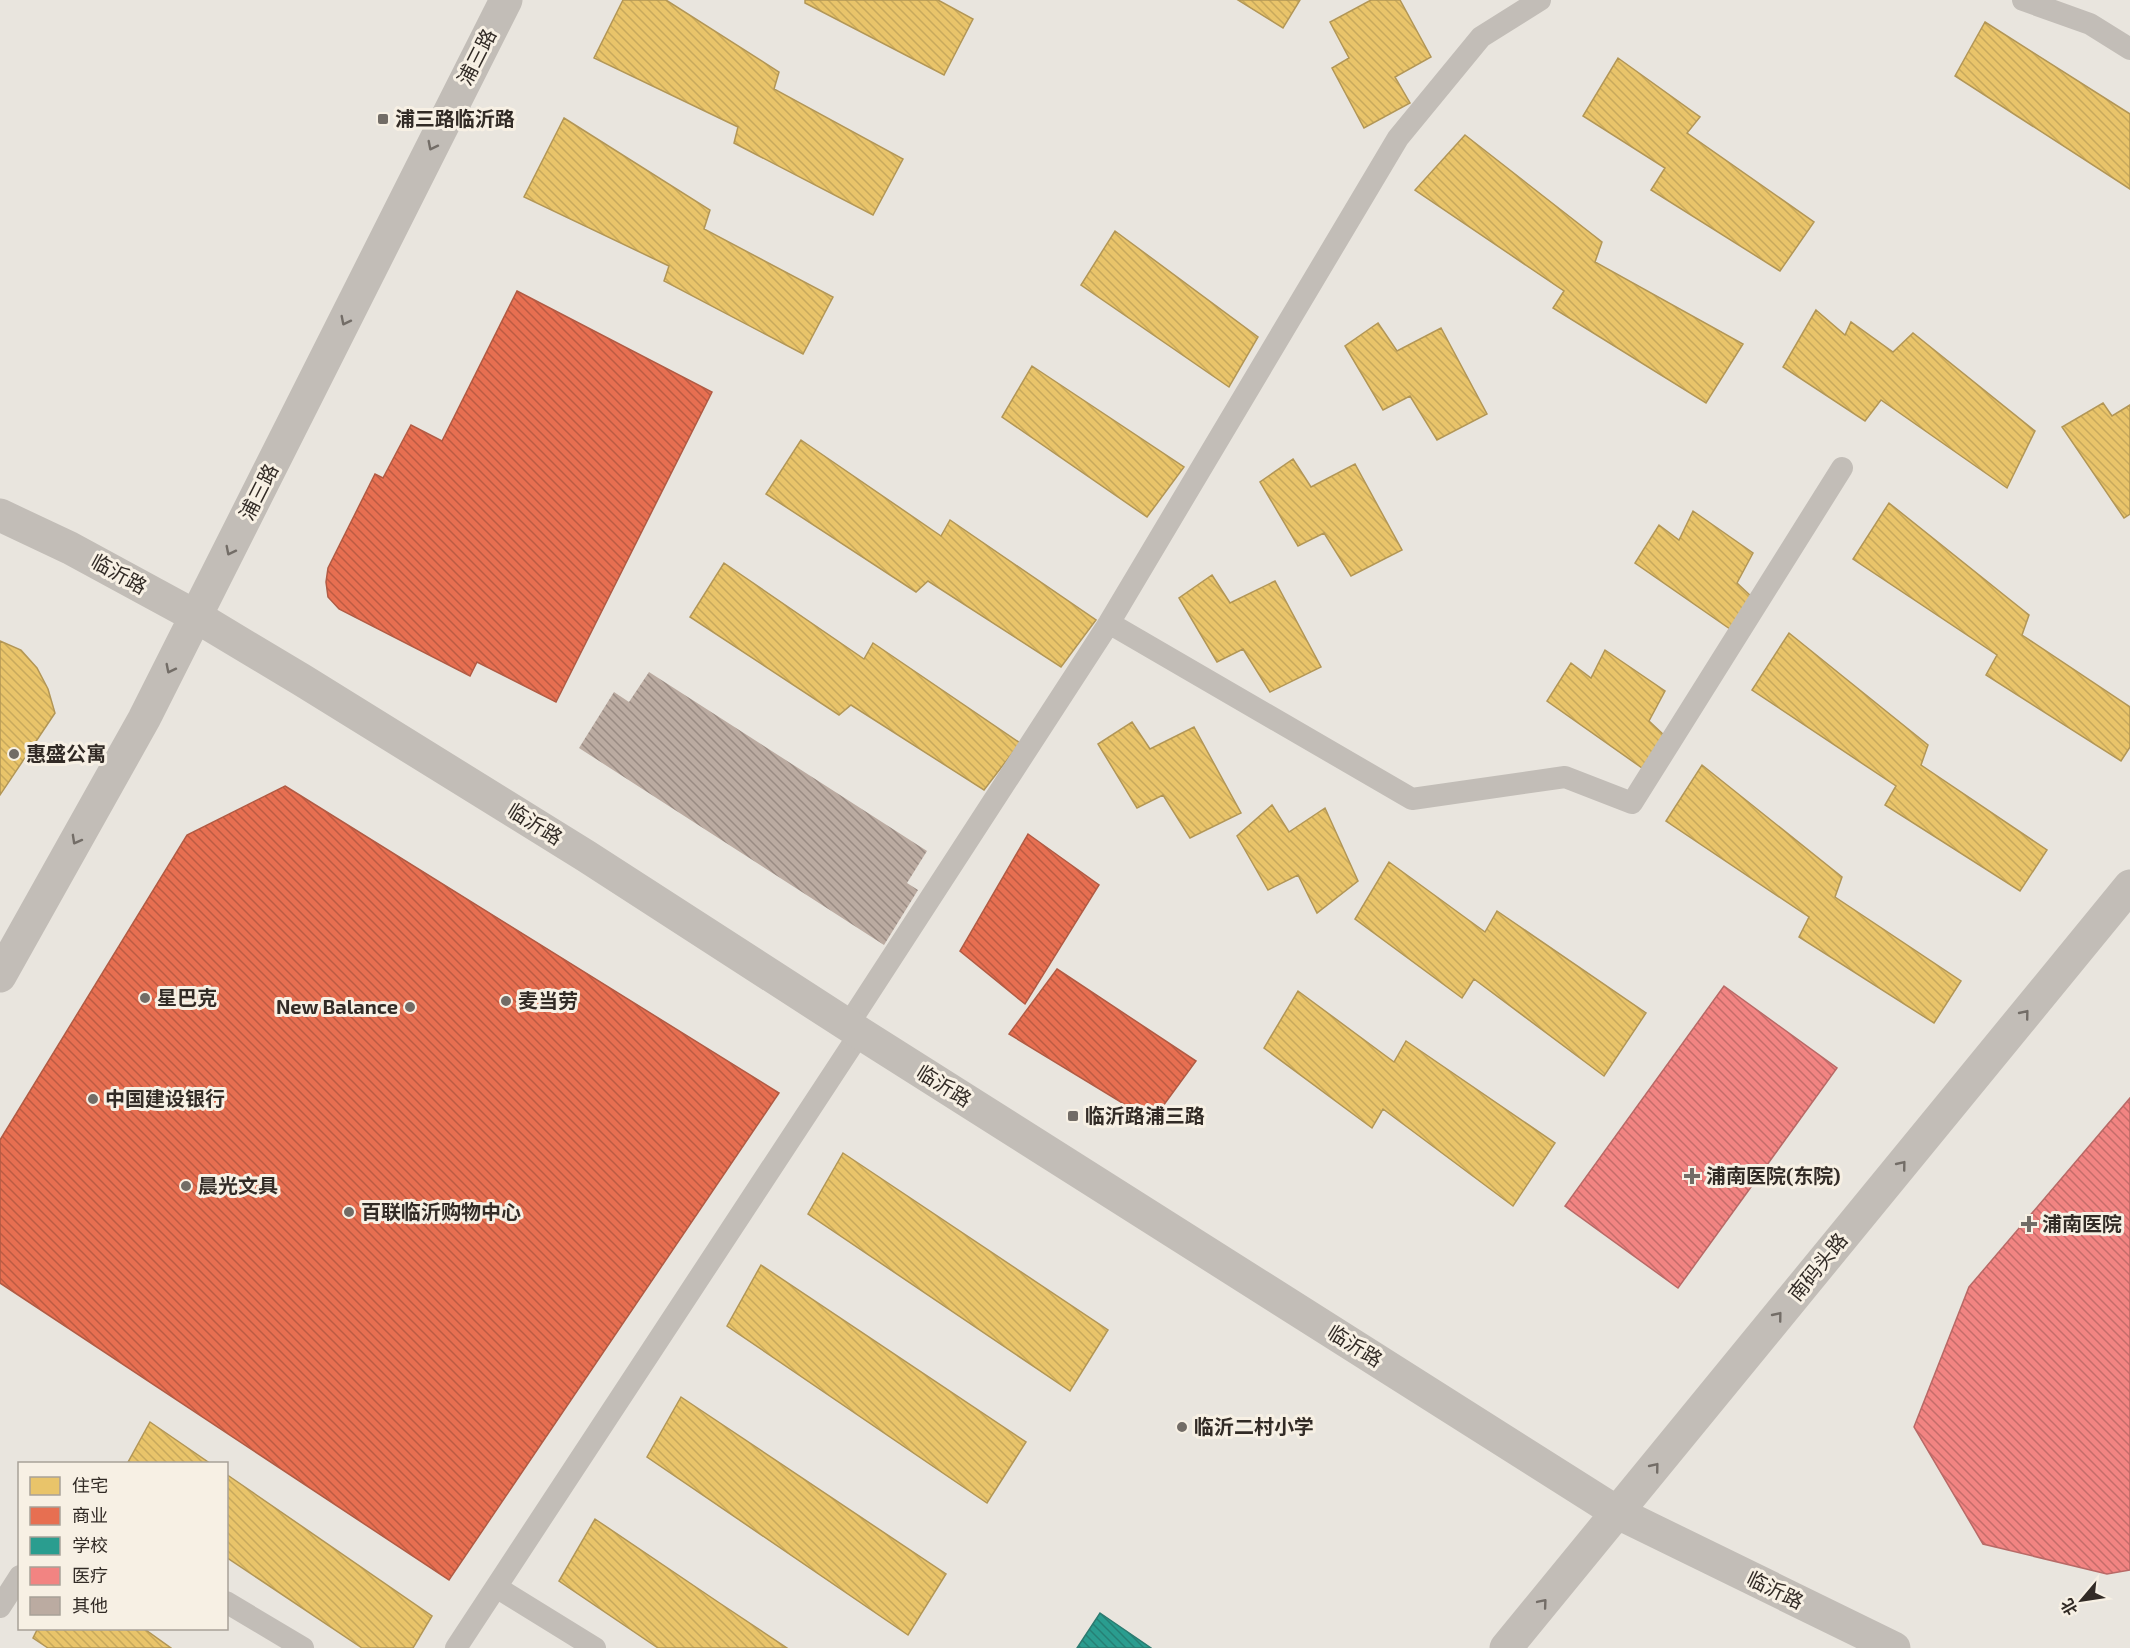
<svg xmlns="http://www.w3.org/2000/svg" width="2130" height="1648" font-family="'Exo 2','Noto Sans SC',sans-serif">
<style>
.homes{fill:url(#homes-back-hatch);stroke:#b29656;stroke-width:1.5}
.shops{fill:url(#shops-back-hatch);stroke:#b15b44;stroke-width:1.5}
.schools{fill:url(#schools-back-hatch);stroke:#2c7b70;stroke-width:1.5}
.health{fill:url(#health-back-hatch);stroke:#b86966;stroke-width:1.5}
.building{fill:url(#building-back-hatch)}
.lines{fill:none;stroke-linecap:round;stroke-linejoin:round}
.service{stroke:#c2bdb7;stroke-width:22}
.tertiary{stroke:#c2bdb7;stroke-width:33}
.oneway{stroke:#736d67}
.poi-dot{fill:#726c66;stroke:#f7f0e4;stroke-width:2}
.labels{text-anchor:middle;stroke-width:6;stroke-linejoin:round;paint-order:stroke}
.street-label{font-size:20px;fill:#322b26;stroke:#f7f0e4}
.poi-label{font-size:20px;font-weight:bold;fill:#322b26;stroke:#f7f0e4;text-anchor:start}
</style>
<defs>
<pattern id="homes-back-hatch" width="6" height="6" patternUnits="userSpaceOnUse" patternTransform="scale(1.5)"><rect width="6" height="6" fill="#e9c46a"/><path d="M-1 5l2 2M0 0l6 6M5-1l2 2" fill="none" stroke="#c8a95c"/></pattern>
<pattern id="shops-back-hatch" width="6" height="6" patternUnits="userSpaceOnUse" patternTransform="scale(1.5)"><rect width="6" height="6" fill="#e76f51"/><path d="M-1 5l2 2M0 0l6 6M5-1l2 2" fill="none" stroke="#bc5b43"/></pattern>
<pattern id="schools-back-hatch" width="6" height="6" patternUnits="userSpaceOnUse" patternTransform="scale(1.5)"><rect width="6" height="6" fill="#2a9d8f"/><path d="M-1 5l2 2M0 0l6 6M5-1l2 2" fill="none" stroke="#258075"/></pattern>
<pattern id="health-back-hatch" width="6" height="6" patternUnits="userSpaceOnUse" patternTransform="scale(1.5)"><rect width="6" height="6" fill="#f28482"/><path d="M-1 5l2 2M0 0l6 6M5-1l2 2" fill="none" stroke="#c56c6a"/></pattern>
<pattern id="building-back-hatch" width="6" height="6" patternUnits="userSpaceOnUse" patternTransform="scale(1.5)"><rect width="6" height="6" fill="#bbaba1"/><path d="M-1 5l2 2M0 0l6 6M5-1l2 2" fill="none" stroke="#998b83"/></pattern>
</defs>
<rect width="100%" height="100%" fill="#e9e5de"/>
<path class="homes" d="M623 0H666L779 72 774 89 903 159 873 215 734 143 738 127 594 58Z
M805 0H938L973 19 944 75 805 3Z
M1238 0H1300L1283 28Z
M1371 0H1400L1431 57 1395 77 1410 103 1364 128 1332 68 1349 58 1330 22Z
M1985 22 2130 114V189L1955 76Z
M1618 58 1700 117 1687 133 1814 222 1780 271 1651 190 1665 168 1583 116Z
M564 118 710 210 704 229 833 297 803 354 664 281 669 266 524 197Z
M1465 135 1602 242 1595 262 1743 344 1706 403 1553 308 1564 291 1415 190Z
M1115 231 1258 337 1229 387 1081 285Z
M1816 310 1845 335 1851 322 1893 352 1913 333 2035 431 2007 488 1881 400 1865 421 1783 367Z
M1378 323 1397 351 1441 328 1487 414 1437 440 1410 396 1383 410 1345 346Z
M1032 366 1184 467 1147 517 1002 417Z
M2103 403 2112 416 2130 405V514L2124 518 2062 427Z
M801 440 941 536 950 520 1096 620 1061 667 928 581 916 592 766 494Z
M1293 459 1311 487 1355 464 1402 550 1351 576 1324 533 1298 546 1260 482Z
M1889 503 2029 615 2022 635 2130 707V747L2121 761 1986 675 1997 655 1853 559Z
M1693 511 1753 553 1737 583 1752 597 1730 629 1635 563 1659 525 1679 540Z
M724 563 864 659 873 643 1020 743 984 790 851 705 839 715 690 617Z
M1212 575 1230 603 1275 581 1321 667 1270 692 1243 649 1217 662 1179 598Z
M1789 633 1928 745 1921 765 2047 850 2020 891 1885 805 1896 786 1752 690Z
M0 641 21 650 37 668 48 689 55 713 0 795Z
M1605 650 1665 691 1649 721 1664 735 1642 768 1547 701 1571 663 1591 678Z
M1132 722 1150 749 1194 727 1241 813 1190 838 1163 795 1137 808 1098 744Z
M1702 765 1842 877 1835 897 1961 981 1934 1023 1799 937 1809 917 1666 821Z
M1272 805 1289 832 1325 808 1358 881 1317 913 1298 875 1268 890 1237 836Z
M1389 862 1485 932 1497 911 1646 1013 1604 1076 1474 979 1462 998 1355 919Z
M1298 991 1394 1062 1406 1041 1555 1143 1513 1206 1383 1109 1372 1128 1264 1048Z
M843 1153 1108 1330 1070 1391 808 1214Z
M761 1265 1026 1442 987 1503 727 1326Z
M681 1397 946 1574 908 1635 647 1457Z
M150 1422 211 1464H127Z
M226 1474 432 1616 413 1648H362L226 1557Z
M595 1519 718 1602 787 1648H658L559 1581Z
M38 1628H143L171 1648H48L33 1638Z"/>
<path class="shops" d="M517 291 712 392 556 702 477 662 470 676 339 609 328 597 326 582 328 568 375 474 383 478 411 425 442 441Z
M285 786 779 1093 449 1580 0 1283V1140L187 835Z
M1028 834 1099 885 1025 1004 960 951Z
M1057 969 1196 1061 1152 1121 1009 1034Z"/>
<path class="schools" d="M1100 1613 1151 1648H1077Z"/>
<path class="health" d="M1724 986 1837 1068 1678 1288 1565 1206Z
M2130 1098V1570L2107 1574 1983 1544 1914 1427 1969 1287Z"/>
<path class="building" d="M649 672 927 851 907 883 918 890 884 945 579 748 614 692 629 702Z"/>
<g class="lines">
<path class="service" d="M2023 0 2090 24 2130 49
M1109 623 1412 799 1565 777 1632 803 1842 468
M848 1025 1109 623 1398 138 1481 37 1540 0
M496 1587 595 1648
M226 1602 303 1648
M0 1607 20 1576
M456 1648 860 1033"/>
<path class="tertiary" d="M0 515 70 548 197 617 302 680 586 856 860 1033 1618 1513 1894 1648
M0 976 144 719 506 0
M1506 1648 2130 886"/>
</g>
<defs><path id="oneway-chevron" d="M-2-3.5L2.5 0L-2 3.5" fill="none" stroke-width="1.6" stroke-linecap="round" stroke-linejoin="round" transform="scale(1.5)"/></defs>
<g class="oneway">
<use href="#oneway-chevron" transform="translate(432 146) rotate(117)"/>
<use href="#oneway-chevron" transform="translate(345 321) rotate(117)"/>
<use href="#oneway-chevron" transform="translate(230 551) rotate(117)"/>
<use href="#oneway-chevron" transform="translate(170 669) rotate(117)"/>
<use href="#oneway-chevron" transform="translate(76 840) rotate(119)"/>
<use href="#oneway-chevron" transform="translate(2025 1014) rotate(-51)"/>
<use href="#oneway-chevron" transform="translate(1902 1165) rotate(-51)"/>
<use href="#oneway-chevron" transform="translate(1778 1316) rotate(-51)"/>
<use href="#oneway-chevron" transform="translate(1655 1467) rotate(-51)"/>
<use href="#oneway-chevron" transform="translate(1543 1603) rotate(-50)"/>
</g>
<g class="poi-dot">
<rect x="377" y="113" width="12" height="12" rx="3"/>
<circle cx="14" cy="754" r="6"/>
<circle cx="145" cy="998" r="6"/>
<circle cx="506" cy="1001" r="6"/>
<circle cx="410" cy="1007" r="6"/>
<circle cx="93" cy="1099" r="6"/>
<rect x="1067" y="1110" width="12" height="12" rx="3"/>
<path d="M1689 1167h6v6h6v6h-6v6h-6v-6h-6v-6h6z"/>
<circle cx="186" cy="1186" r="6"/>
<circle cx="349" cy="1212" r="6"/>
<path d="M2026 1215h6v6h6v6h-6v6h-6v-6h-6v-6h6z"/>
<circle cx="1182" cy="1427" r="6"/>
</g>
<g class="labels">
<g class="street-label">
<text transform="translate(477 57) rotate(-63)" y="7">浦三路</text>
<text transform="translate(259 492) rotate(-63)" y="7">浦三路</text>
<text transform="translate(119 574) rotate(29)" y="7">临沂路</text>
<text transform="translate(535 824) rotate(32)" y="7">临沂路</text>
<text transform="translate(944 1086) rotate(32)" y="7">临沂路</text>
<text transform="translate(1818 1267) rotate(-51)" y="7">南码头路</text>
<text transform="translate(1355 1346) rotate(32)" y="7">临沂路</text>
<text transform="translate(1775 1590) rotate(26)" y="7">临沂路</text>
</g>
<g class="poi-label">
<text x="395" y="126">浦三路临沂路</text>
<text x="26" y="761">惠盛公寓</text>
<text x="157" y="1005">星巴克</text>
<text x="518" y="1008">麦当劳</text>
<text x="398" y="1014" text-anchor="end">New Balance</text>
<text x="105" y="1106">中国建设银行</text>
<text x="1085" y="1123">临沂路浦三路</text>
<text x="1706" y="1183">浦南医院(东院)</text>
<text x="198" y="1193">晨光文具</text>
<text x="361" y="1219">百联临沂购物中心</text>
<text x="2042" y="1231">浦南医院</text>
<text x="1194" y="1434">临沂二村小学</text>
</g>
</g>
<rect x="18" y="1462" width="210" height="168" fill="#f7f0e4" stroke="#a8a198" stroke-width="1.5"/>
<rect x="30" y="1477" width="30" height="18" fill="#e9c46a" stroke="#a8a198" stroke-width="1.5"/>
<text x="72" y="1492" font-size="18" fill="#322b26">住宅</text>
<rect x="30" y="1507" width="30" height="18" fill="#e76f51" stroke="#a8a198" stroke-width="1.5"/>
<text x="72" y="1522" font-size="18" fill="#322b26">商业</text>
<rect x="30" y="1537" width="30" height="18" fill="#2a9d8f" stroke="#a8a198" stroke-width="1.5"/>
<text x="72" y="1552" font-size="18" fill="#322b26">学校</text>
<rect x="30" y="1567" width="30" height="18" fill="#f28482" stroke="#a8a198" stroke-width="1.5"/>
<text x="72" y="1582" font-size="18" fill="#322b26">医疗</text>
<rect x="30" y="1597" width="30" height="18" fill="#bbaba1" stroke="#a8a198" stroke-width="1.5"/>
<text x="72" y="1612" font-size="18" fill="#322b26">其他</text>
<g transform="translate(2082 1600) rotate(241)" stroke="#f7f0e4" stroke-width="4.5" paint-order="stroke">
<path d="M0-4.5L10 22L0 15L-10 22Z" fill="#322b26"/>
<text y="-9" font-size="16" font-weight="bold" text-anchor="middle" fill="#322b26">北</text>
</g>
</svg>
